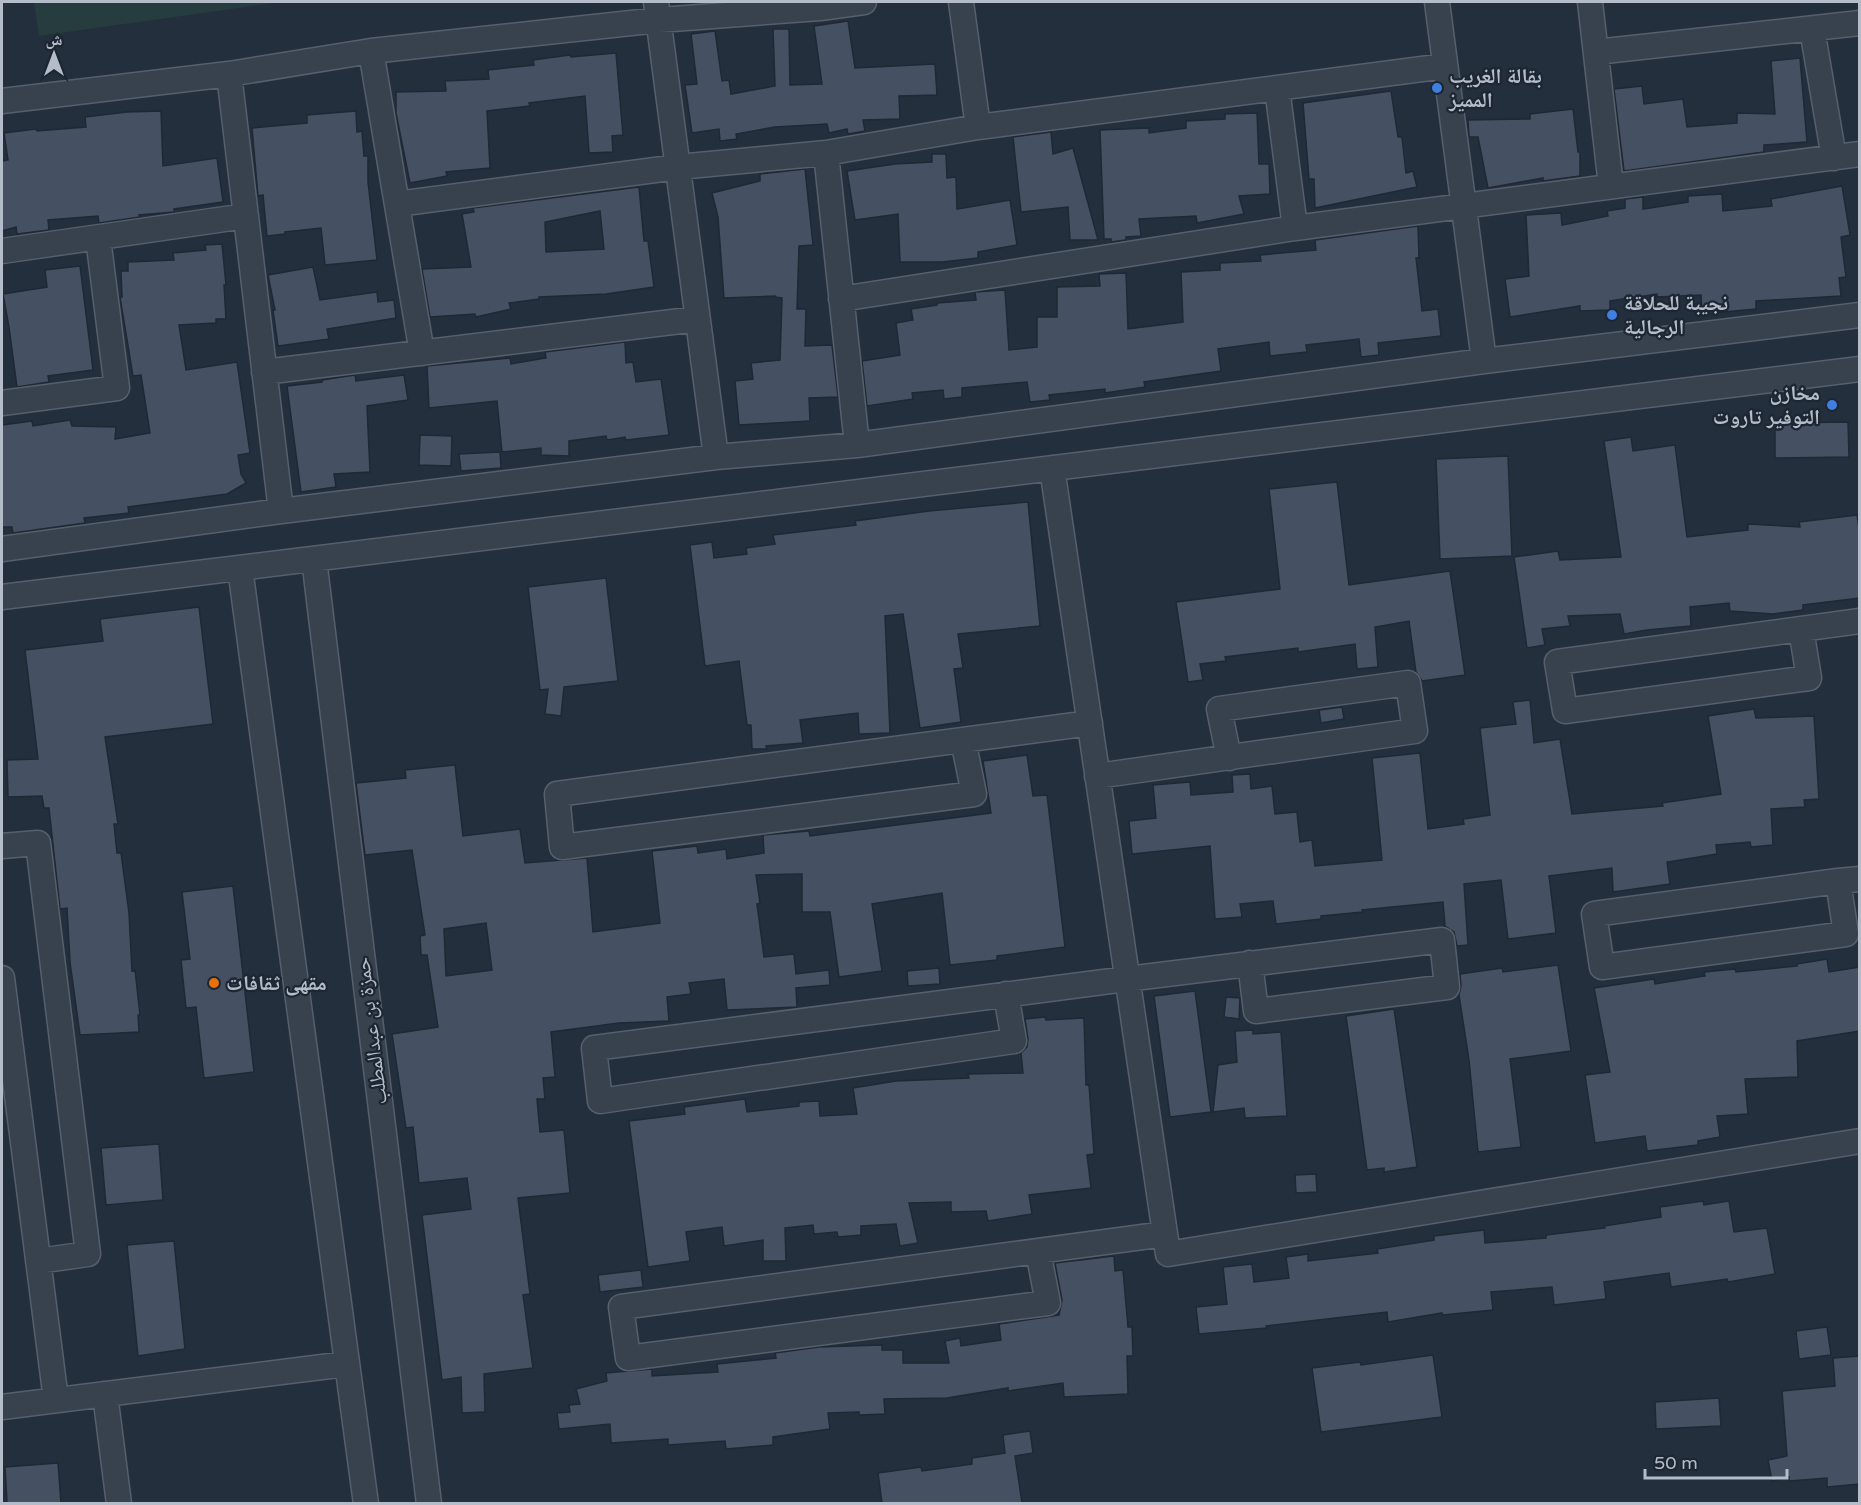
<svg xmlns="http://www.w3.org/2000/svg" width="1861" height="1505" font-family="'Varela Round','Noto Naskh Arabic',sans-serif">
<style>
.green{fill:#263c3f}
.building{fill:#455162;stroke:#1f2835;stroke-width:1.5;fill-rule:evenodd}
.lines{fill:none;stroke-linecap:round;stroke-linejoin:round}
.minor-casing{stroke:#565f6c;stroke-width:27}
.minor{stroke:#38414e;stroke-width:24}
.shop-dot{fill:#3f7fe0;stroke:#1d2633;stroke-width:2}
.food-dot{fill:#e8710a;stroke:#1d2633;stroke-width:2}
.labels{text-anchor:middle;stroke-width:4.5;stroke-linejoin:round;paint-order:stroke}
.poi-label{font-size:21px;font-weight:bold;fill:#b4bcc9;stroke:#1d2633;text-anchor:start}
.street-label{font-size:21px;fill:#b4bcc9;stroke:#1d2633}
</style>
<rect width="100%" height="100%" fill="#242f3e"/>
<path class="green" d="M34 2H280L39 36Z"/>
<path class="building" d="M848 21 855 68 935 64 937 95 899 96 900 119 863 120 865 131 848 134 847 129 829 133 827 124 775 127 736 134 737 139 720 141 719 129 692 133 685 85 697 84 691 34 715 31 722 81 729 80 731 94 775 86 773 29H789L790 85 822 84 814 26Z
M616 53 623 135 612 136 613 152 589 153 585 96 529 103 530 106 487 111 490 168 446 172 447 176 410 183 396 113V92L446 91 445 81 489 79 488 70 534 65 533 60 570 55 571 57Z
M1800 58 1807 142 1764 145V152L1624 171 1614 89 1642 86 1644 104 1683 99 1687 127 1737 123V113L1775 114 1771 61Z
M1391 91 1398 137H1402L1406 173 1413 171 1417 187 1315 208 1314 179H1309L1303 103Z
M1573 109 1578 152H1580V176L1543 181V178L1488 188 1478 137H1469L1468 120 1530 119V114Z
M161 111 163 166 217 158 223 202 174 209V212L139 215 140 217 99 223 98 216 48 220 49 230 17 234 16 227 2 231V161L8 160 4 133 36 129 37 131 86 127 85 117 127 112Z
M356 111 357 132 362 131 364 156H368V182L377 260 325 265 321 228 285 232V234L267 236 263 195 258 196 252 128 307 123V115Z
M1257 113 1259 164H1269L1270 194 1239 196 1244 214 1197 223 1196 216 1139 219 1141 236 1126 237V240L1111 242V239H1104L1100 130 1149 128V133L1186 128V121L1225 119V114Z
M1051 132 1053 154 1073 148 1098 240H1070L1068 207 1021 212 1013 137Z
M932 154H946L947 178 956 177 957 209 1010 200 1017 245 978 252V258L942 262H900L898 214 855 220 847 171 895 164 932 162Z
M805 169 813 245 799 246 797 309H806L805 346 832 345 838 397 809 398 810 421 739 425 735 381 753 379 751 363 780 360 782 298 775 297V296L724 298 718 217 712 193 760 181V174Z
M1842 186 1850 235 1841 237 1846 277 1839 278 1841 296 1756 301V309L1702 314 1701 295 1657 297V294L1610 301V310L1580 311V306L1510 317 1505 279 1529 276 1526 215 1561 213 1562 225 1608 216 1607 211 1625 208V199L1643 197V209L1688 202V196L1722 194 1723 211 1772 206 1771 199Z
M639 187 644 241H648L654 287 606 294 539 297V299L509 303 511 309 476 317 475 314 430 317 422 269 471 267 462 214 474 212 473 208ZM600 211 604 249 546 252 545 222Z
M1418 226 1419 258H1416L1422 311 1438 309 1441 336 1378 343 1379 355 1361 357 1359 339 1306 345 1307 352 1270 356 1269 342 1218 349 1221 371 1144 382 1145 387 1105 393V389L1049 395 1050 400 1030 402 1027 382 962 388V397L944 399 943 390 912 393 913 399 867 406 862 361 900 355 896 323 913 320 911 309 937 305V303L976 300 975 292 1005 290 1009 350 1037 347V317H1057V287L1100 286 1099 274 1126 273 1128 329 1183 322 1181 272 1220 270V263L1261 261 1260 255 1316 250 1315 240Z
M222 244 226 285H224L226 319H216V323L179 325 186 370 237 362 250 453 238 455 241 474 246 483 227 494 128 507 129 513 84 518 85 523 13 533 12 527H2V425L32 421 33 426 70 420 72 426 116 427 115 439 150 433 141 375 133 376 120 297H122L121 271H128V262L174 260 173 253 206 250 205 245Z
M80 266 93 370 48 376 49 382 17 387 9 327 3 294 47 287 45 270Z
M313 267 320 300 377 292 378 302 394 300 396 318 327 329 329 339 278 346 273 310H275L268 275Z
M625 342 626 363 633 362 636 382 661 379 669 435 626 440 625 437 607 440 606 436 569 441V456L541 455V448L502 452 497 401 429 408 427 366 510 358 511 364 546 358 545 352Z
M355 375 356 381 404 375 408 400 367 406 370 472 334 474 336 487 301 492 287 386 322 382V380Z
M1848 422 1849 457 1775 458V423Z
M420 435 452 436 451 466 419 465Z
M1631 437 1633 451 1675 445 1687 537 1748 530V524L1800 527 1799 522 1857 515 1860 535V598L1803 605V610L1773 614 1730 611 1729 603 1690 607 1691 626 1647 630 1624 634 1620 614 1568 616 1570 626 1542 629 1545 645 1527 648 1514 557 1558 551 1560 560 1621 557 1604 441Z
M500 452 501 468 461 471 459 454Z
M1508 456 1512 556 1440 559 1436 459Z
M1337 482 1349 585 1450 571 1465 675 1422 681 1416 672 1409 621 1375 627 1378 667 1357 669 1355 644 1298 652V648L1225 657 1226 661 1200 664 1203 680 1188 682 1176 602 1280 589 1269 489Z
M1028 502 1040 626 958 634 963 668 954 669 961 722 920 728 903 614 885 616 890 733 859 734 858 713 800 720 803 743 766 746 767 749H752L751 725H747L739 661 705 666 690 545 712 542 714 558 747 554 746 548 775 544 773 535 856 525 855 521 929 511Z
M606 578 618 681 564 687 561 716 545 714 548 689 540 690 528 587Z
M199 607 213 724 105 737 118 824H114L117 853H121L129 913 132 971 135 970 140 1015H138L139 1032 80 1035 70 962 67 908 60 909 49 808H44L42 796 8 797 7 760 38 759 25 650 103 641 100 619Z
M1530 700 1534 743 1560 739 1572 814 1663 806 1662 803 1721 794 1708 716 1754 709 1756 718 1814 716 1819 799 1804 800 1805 807 1771 809 1773 845 1751 847 1750 842 1716 845 1717 854 1667 862 1670 884 1613 892 1612 868 1549 876 1556 933 1508 939 1501 880 1464 884 1468 945 1457 946 1454 932 1445 926 1443 902 1362 910 1363 912 1321 916V919L1276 924 1273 901 1240 904 1242 917 1215 919 1210 846 1132 854 1129 821 1156 818 1153 785 1190 782 1191 795 1233 792 1232 775 1250 774 1251 789 1272 786 1275 814 1297 812 1300 842 1312 840 1315 866 1382 860 1372 758 1420 753 1428 829 1464 824 1463 819 1490 815 1480 728 1516 724 1513 702Z
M1342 707 1344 719 1321 723 1319 710Z
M1027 755 1033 796 1047 795 1065 947 997 956V960L950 965 942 893 872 904 882 971 839 977 830 912H802V874L756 875 760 903 757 904 764 957 794 954 796 974 829 970 830 985 796 988 797 1007 727 1010 724 979 689 983 691 994 667 997 669 1021 619 1023 551 1032 555 1077 543 1078 545 1099H537L540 1132 564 1130 570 1193 518 1198 530 1294 523 1295 533 1368 484 1374 485 1412 462 1413 461 1377 442 1380 422 1215 471 1209 467 1178 419 1183 413 1127 406 1128 392 1034 438 1027 427 955H421L420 936 425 935 412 850 365 855 356 783 406 778 405 770 455 765 463 836 520 829 525 863 587 858 593 932 660 923 652 851 697 846 698 853 726 849 727 859 764 853 763 835 809 831 810 836 991 813 983 761ZM486 923 492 970 446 976 444 929Z
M233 886 254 1072 204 1078 196 1007 186 1008 181 960 190 959 182 892Z
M1827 959 1829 972 1860 967V1031L1797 1041 1798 1077 1745 1079 1748 1114 1717 1116 1720 1137 1698 1141V1145L1647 1151 1645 1136 1595 1143 1585 1075 1610 1072 1594 988 1654 979 1655 984 1705 976 1704 972 1735 969 1736 972 1797 966V964Z
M1558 965 1571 1051 1510 1059 1521 1147 1478 1152 1469 1060 1459 995 1461 986 1460 974 1502 968 1503 972Z
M939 968 940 984 908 986 907 971Z
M1195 991 1211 1112 1170 1117 1154 996Z
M1226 997 1240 998 1239 1019 1224 1017Z
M1394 1009 1417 1167 1384 1172V1168L1367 1170 1346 1016Z
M1045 1017 1046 1020 1084 1018 1086 1085H1089L1094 1154 1087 1155 1091 1188 1029 1195 1032 1214 988 1221 986 1211 951 1212V1202L909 1203 918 1243 900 1246 896 1224 861 1226V1235L838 1237 837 1232 814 1234 813 1225 785 1228 786 1261H763V1240L724 1246 722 1227 686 1232 690 1261 648 1267 629 1121 685 1114 684 1107 745 1099 747 1112 799 1106V1102L819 1101 820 1116 857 1114 853 1088 896 1081 969 1078 968 1074 1023 1073 1021 1053 1027 1047 1028 1039 1025 1019Z
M1253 1030V1034L1281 1032 1287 1116 1245 1118 1244 1108 1213 1112 1218 1065 1237 1062 1235 1031Z
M159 1144 163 1200 106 1205 101 1148Z
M1316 1174 1317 1192 1296 1193 1295 1175Z
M1703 1201 1704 1205 1729 1201 1734 1232 1767 1228 1775 1274 1728 1282 1727 1279 1671 1287 1669 1273 1604 1282 1606 1299 1554 1305 1552 1287 1491 1292 1493 1310 1442 1315V1313L1388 1322 1387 1312 1266 1326 1267 1328 1199 1334 1196 1307 1227 1304 1223 1267 1252 1264 1254 1282 1289 1278 1286 1257 1308 1254V1261L1378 1253 1377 1249 1434 1240V1236L1484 1230 1485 1243 1546 1238V1235L1605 1228 1604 1226 1661 1217 1660 1207Z
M174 1241 185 1349 138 1356 127 1245Z
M1114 1256 1115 1271 1123 1270 1128 1327H1132L1133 1356H1127L1128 1394 1064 1397 1063 1383 1008 1391V1388L947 1398 884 1399 885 1414 859 1415V1412L828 1413 830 1429 773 1437V1445L726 1449 725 1441 668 1445V1439L611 1443 610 1424 559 1429 557 1413 570 1412 569 1405 580 1404 576 1389 607 1381 606 1373 652 1369V1376L718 1372 717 1364 776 1358 775 1353 819 1347 882 1345V1350H903V1363H949L945 1341 960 1338 961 1346 1001 1340 999 1324 1059 1315 1062 1300 1055 1263Z
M641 1270 643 1287 600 1292 598 1275Z
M1827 1327 1831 1355 1799 1359 1796 1331Z
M1433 1355 1442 1417 1321 1432 1312 1368 1360 1362 1361 1365Z
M1860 1356V1484L1827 1487V1478L1789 1481V1477L1772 1481 1768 1460 1787 1456 1782 1391 1835 1386 1833 1358Z
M1719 1398 1721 1426 1656 1429 1655 1402Z
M1030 1431 1033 1453 1015 1456 1022 1503H882L878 1473 921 1467 922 1471 972 1464V1458L1005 1453 1003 1435Z
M58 1463 61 1503H7L5 1467Z"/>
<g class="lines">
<defs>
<path id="minor" d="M656 2 716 457
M819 2 820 8 864 2
M961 2 978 127
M1437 2 1484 361
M1590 2 1611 186
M1812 29 1834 158
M371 51 422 353
M1596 52 1860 23
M229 74 281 511
M1277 88 1295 228
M2 101 229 74 371 51 659 20 820 8
M826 153 857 445
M397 204 678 167 826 153 978 127 1445 66
M2 251 246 216
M841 299 1295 228 1860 154
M264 372 697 319
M2 403 117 388 98 238
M1052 468 1168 1254 1860 1141
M2 549 281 511 716 457 857 445 1484 361 1860 315
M314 559 429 1504
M240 568 366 1504
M2 597 1860 369
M1801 629 1809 678 1565 711 1557 662 1860 621
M963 740 974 794 562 847 557 794 1090 723
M1097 776 1415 731 1408 683 1219 709 1229 758
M2 846 38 843 88 1254 38 1261
M1838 881 1846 934 1602 967 1594 914 1838 881 1860 879
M2 978 56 1400
M1006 994 1014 1041 600 1101 594 1048C877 1011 1159 974 1442 940L1447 987 1256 1011 1250 963
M1038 1251 1048 1303 628 1358 621 1307 1165 1234
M105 1394 119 1504
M2 1407 346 1364"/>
</defs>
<use href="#minor" class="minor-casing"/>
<use href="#minor" class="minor"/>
</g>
<g class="shop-dot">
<circle cx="1437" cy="88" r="6"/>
<circle cx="1612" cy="315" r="6"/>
<circle cx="1832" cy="405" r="6"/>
</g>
<circle class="food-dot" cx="214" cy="983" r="6"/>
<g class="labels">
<g class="poi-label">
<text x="1449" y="83">بقالة الغريب<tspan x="1449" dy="24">المميز</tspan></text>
<text x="1624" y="310">نجيبة للحلاقة<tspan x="1624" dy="24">الرجالية</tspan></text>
<text x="1820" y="400" text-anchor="end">مخازن<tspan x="1820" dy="24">التوفير تاروت</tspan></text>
<text x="226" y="990">مقهى ثقافات</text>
</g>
<g class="street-label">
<text transform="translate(371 1031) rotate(-97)" y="7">حمزة بن عبدالمطلب</text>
</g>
</g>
<rect width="1861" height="1505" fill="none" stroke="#b4bcc9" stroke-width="6"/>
<g transform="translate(54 54)" stroke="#1d2633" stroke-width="4.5" paint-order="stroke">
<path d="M0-4.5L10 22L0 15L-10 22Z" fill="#b4bcc9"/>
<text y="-9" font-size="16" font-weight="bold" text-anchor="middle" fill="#b4bcc9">ش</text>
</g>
<path d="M1645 1469v9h142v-9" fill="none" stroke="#b4bcc9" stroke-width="3"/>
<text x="1654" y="1469" font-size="18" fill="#b4bcc9" stroke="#1d2633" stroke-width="4.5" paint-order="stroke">50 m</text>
</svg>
